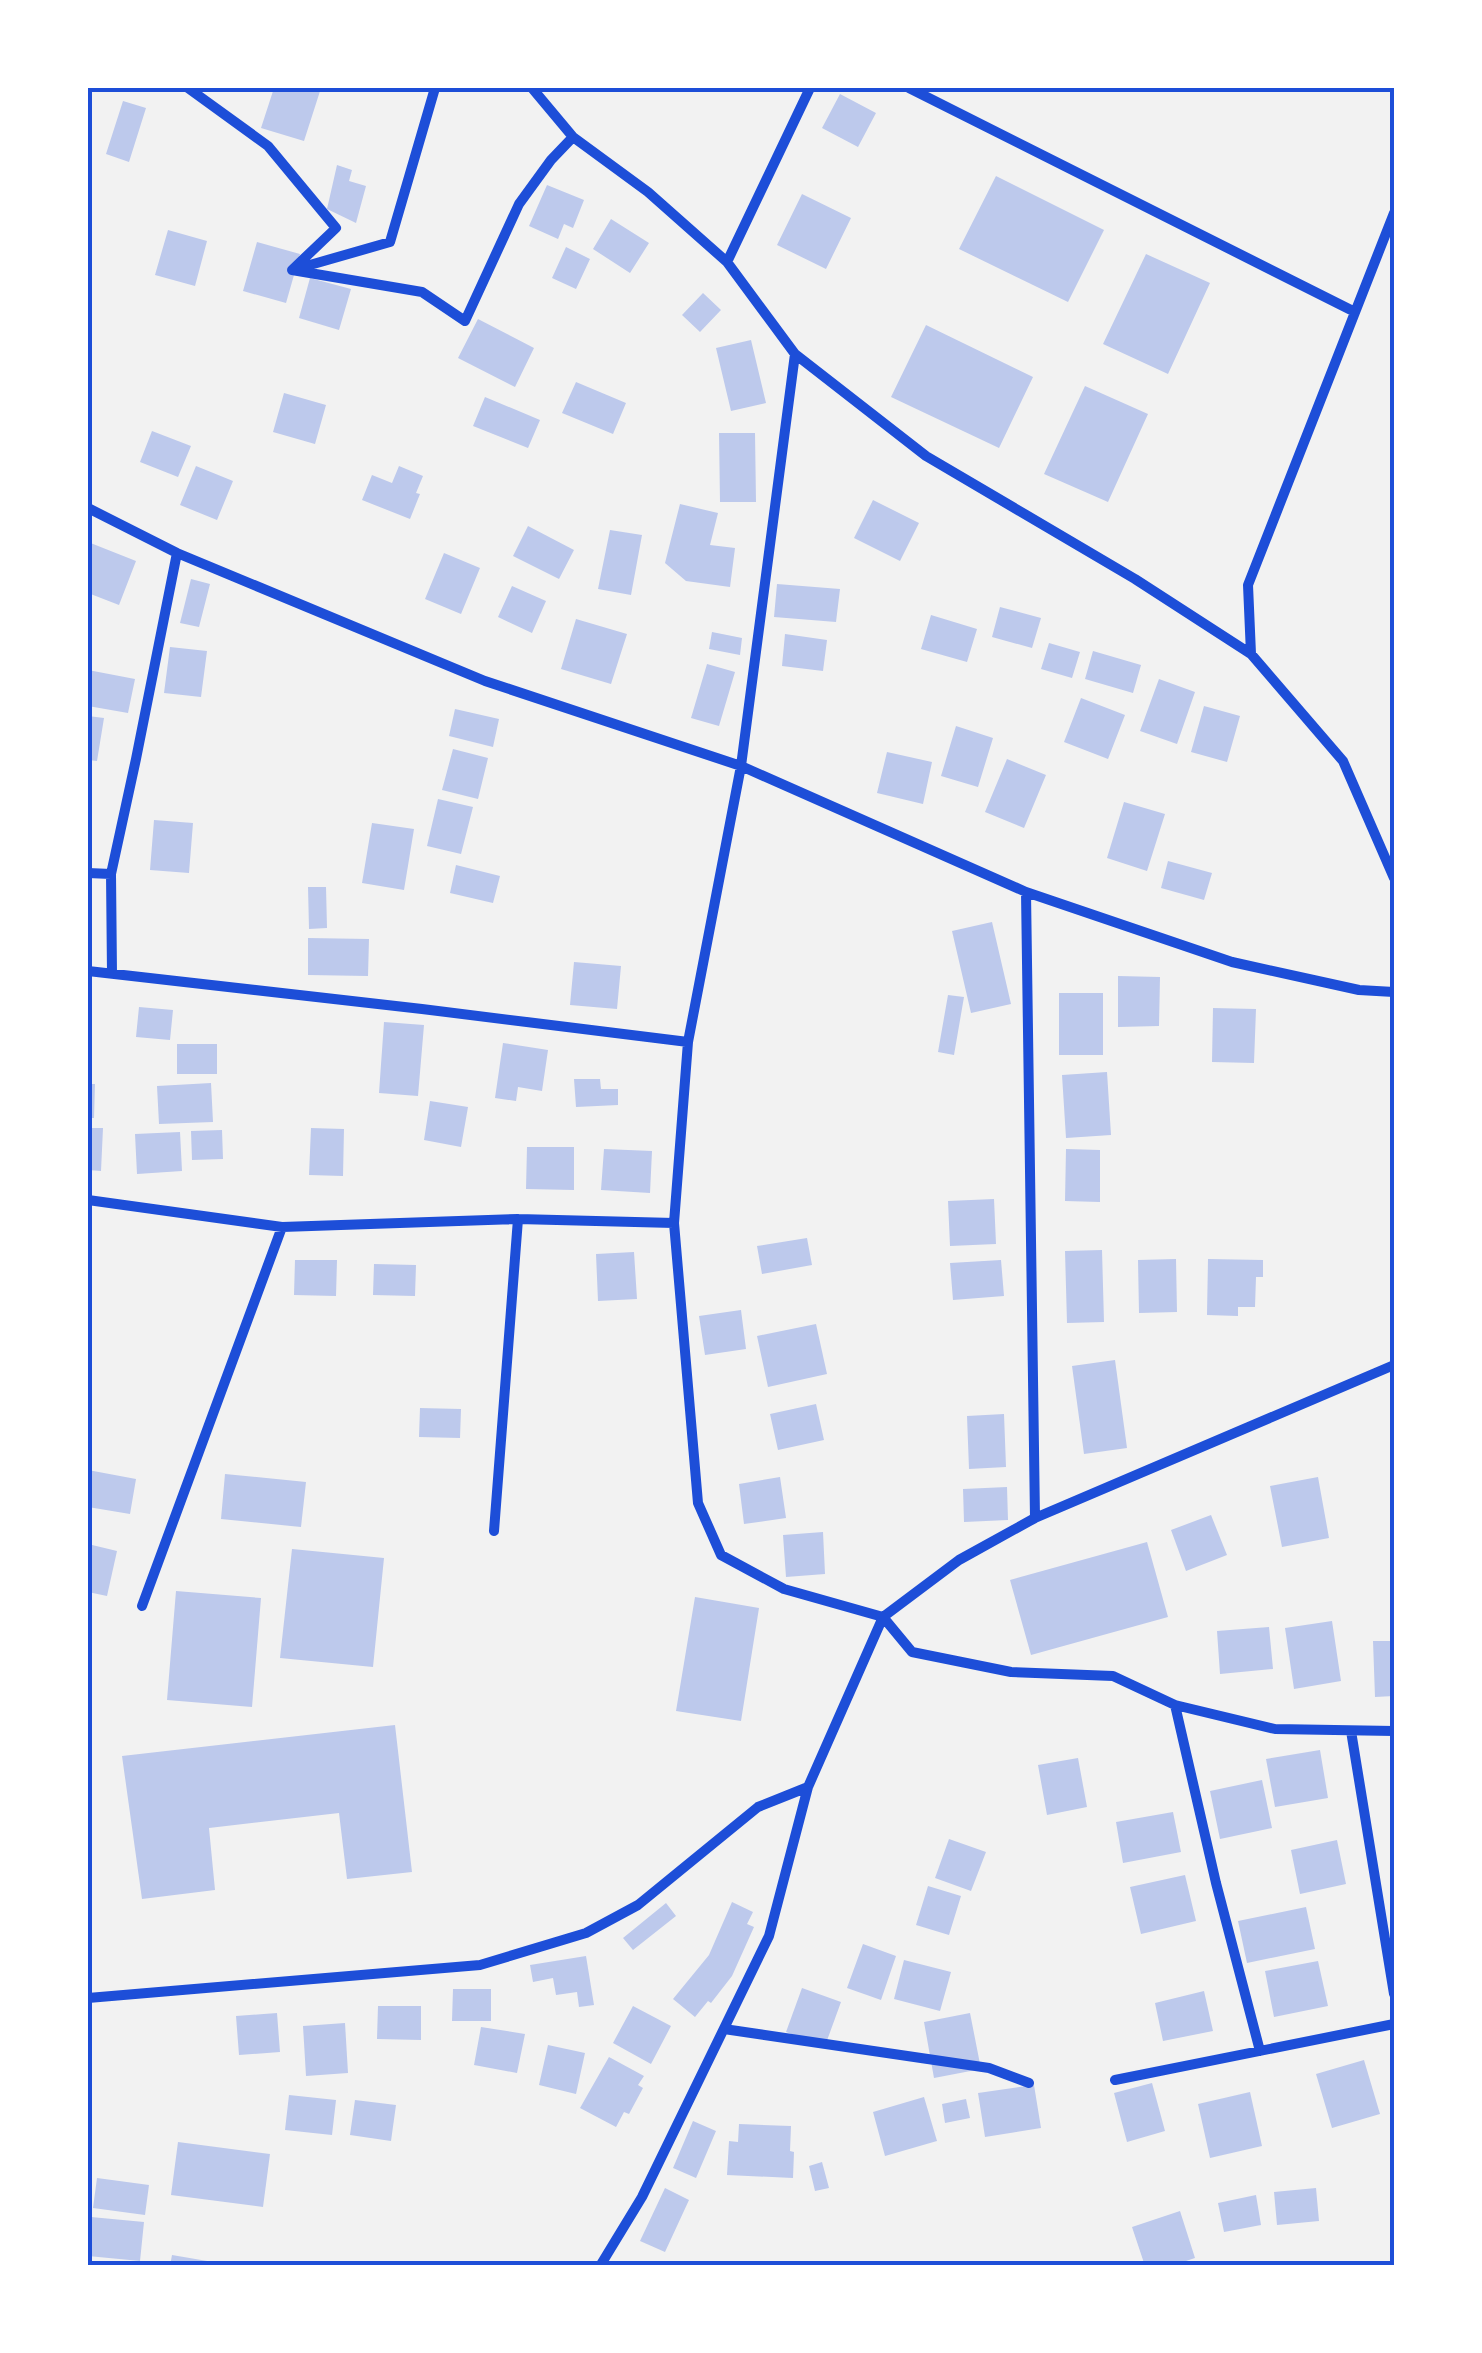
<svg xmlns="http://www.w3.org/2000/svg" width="1482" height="2353" font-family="'Fira Sans Condensed',sans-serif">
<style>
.building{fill:#bdc9ec}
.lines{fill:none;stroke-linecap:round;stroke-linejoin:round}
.minor{stroke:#1d4ed8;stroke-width:10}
.neatline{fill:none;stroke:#1d4ed8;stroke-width:4}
</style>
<rect width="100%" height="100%" fill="#f2f2f2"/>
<path class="building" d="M274 88H321L304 141 261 128Z
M840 94 876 113 858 147 822 128Z
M123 101 146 108 129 162 106 154Z
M337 165 352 170 349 181 366 186 356 223 327 209Z
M996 176 1104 230 1068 302 959 249Z
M547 185 584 200 573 228 564 224 558 239 529 226Z
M802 194 851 218 826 269 777 245Z
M611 219 649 243 630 273 593 249Z
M168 230 207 241 195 286 155 275Z
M257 242 300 254 286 303 243 291Z
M566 247 590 259 576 289 552 278Z
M1146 254 1210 283 1168 374 1103 344Z
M310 278 351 289 339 330 299 318Z
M703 293 721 310 700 332 682 315Z
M478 319 534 348 515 387 458 358Z
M926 325 1033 377 999 448 891 397Z
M751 340 766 403 731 411 716 348Z
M576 382 626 403 613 434 562 413Z
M1085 386 1148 414 1108 502 1044 474Z
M284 393 326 405 315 444 273 432Z
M485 397 540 420 528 448 473 426Z
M152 431 191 446 178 477 140 462Z
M719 433H755L756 502H720Z
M196 466 233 481 217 520 180 505Z
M399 466 423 476 416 493 420 494 410 519 362 500 372 475 392 483Z
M873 500 919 523 900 561 854 538Z
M680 504 718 513 710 545 735 548 730 587 686 581 665 563Z
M528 526 574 550 559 579 513 556Z
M610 530 642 535 631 595 598 589Z
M88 542 136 561 119 605 88 593Z
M444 553 480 568 461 614 425 599Z
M191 579 210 584 199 627 180 623Z
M777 584 840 589 836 622 774 617Z
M512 586 546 601 532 633 498 617Z
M1000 607 1041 618 1032 648 992 637Z
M931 615 977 629 967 662 921 649Z
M576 619 627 634 611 684 561 669Z
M712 632 742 638 740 655 709 649Z
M785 634 827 640 823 671 782 666Z
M1049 643 1080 652 1072 678 1041 669Z
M170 647 207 651 201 697 164 693Z
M1093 651 1141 665 1133 693 1085 679Z
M707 664 735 672 719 726 691 718Z
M88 670 135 679 128 713 88 706Z
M1159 679 1195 692 1177 744 1140 731Z
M1081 698 1125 715 1108 759 1064 742Z
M1204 706 1240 716 1227 762 1191 752Z
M455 709 499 719 493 747 449 736Z
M88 716 104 718 97 761 88 760Z
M956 726 993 738 978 787 941 776Z
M453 749 488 758 478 799 442 790Z
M887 752 932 762 923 804 877 793Z
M1007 759 1046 775 1024 828 985 812Z
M438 799 473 807 461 854 427 846Z
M1124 802 1165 814 1147 871 1107 858Z
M154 820 193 823 189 873 150 870Z
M372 823 414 829 404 890 362 883Z
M1168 861 1212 873 1204 900 1161 888Z
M456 865 500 876 493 903 450 893Z
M308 887H326L327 928 309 929Z
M992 922 1011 1004 971 1013 952 931Z
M308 938 369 939 368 976 308 975Z
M574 962 621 966 617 1009 570 1005Z
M1118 976 1160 977 1159 1026 1118 1027Z
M1059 993H1103V1055H1059Z
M948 995 964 997 954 1055 938 1052Z
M139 1007 173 1010 170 1040 136 1037Z
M1213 1008 1256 1009 1254 1063 1212 1062Z
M384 1022 424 1025 418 1096 379 1093Z
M503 1043 548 1050 542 1091 518 1087 516 1101 495 1098Z
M177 1044H217V1074H177Z
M1107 1072 1111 1135 1066 1138 1062 1075Z
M574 1079H600L601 1089H618V1105L576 1107Z
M211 1083 213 1122 159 1124 157 1086Z
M88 1084H95L94 1118H88Z
M430 1101 468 1107 461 1147 424 1140Z
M88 1128H103L101 1171 88 1170Z
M311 1128 344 1129 343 1176 309 1175Z
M222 1130 223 1159 192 1160 191 1131Z
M180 1132 182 1171 137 1174 135 1134Z
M527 1147H574V1190L526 1189Z
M604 1149 652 1151 650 1193 601 1190Z
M1066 1149 1100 1150V1202L1065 1201Z
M994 1199 996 1244 950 1246 948 1201Z
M807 1238 812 1265 762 1274 757 1246Z
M1102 1250 1104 1322 1067 1323 1065 1251Z
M634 1252 637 1299 598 1301 596 1254Z
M1176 1259 1177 1312 1139 1313 1138 1260Z
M1208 1259 1263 1260V1277H1256L1255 1307H1238V1316L1207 1315Z
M295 1260H337L336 1296 294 1295Z
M1001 1260 1004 1296 953 1300 950 1263Z
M374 1264 416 1265 415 1296 373 1295Z
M741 1310 746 1349 705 1355 699 1316Z
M816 1324 827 1374 768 1387 757 1336Z
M1115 1360 1127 1448 1084 1454 1072 1366Z
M816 1404 824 1440 778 1450 770 1414Z
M420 1408 461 1409 460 1438 419 1437Z
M1004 1414 1006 1467 969 1469 967 1416Z
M88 1470 136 1479 130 1514 88 1507Z
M225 1474 306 1482 301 1527 221 1519Z
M780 1477 786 1518 744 1524 739 1484Z
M1318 1477 1329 1538 1282 1547 1270 1486Z
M1007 1487 1008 1520 964 1522 963 1489Z
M1211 1515 1227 1555 1186 1571 1171 1530Z
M823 1532 825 1574 786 1577 783 1535Z
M1147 1542 1168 1617 1031 1655 1010 1580Z
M88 1544 117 1551 107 1596 88 1592Z
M292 1549 384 1558 373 1667 280 1658Z
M176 1591 261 1598 252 1707 167 1700Z
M695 1597 759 1608 741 1721 676 1711Z
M1332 1621 1341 1681 1294 1689 1285 1628Z
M1269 1627 1273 1669 1220 1674 1217 1631Z
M1373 1641H1394V1696L1375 1697Z
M395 1725 412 1872 347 1879 339 1813 209 1828 215 1890 142 1899 122 1756Z
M1320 1750 1328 1798 1275 1807 1266 1759Z
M1078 1758 1087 1807 1047 1815 1038 1765Z
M1262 1780 1272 1828 1220 1839 1210 1791Z
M1173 1812 1181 1852 1123 1863 1116 1822Z
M949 1839 986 1852 971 1891 935 1878Z
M1337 1840 1346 1884 1300 1894 1291 1850Z
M1185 1875 1196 1921 1141 1934 1130 1887Z
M928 1886 961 1896 949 1935 916 1925Z
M732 1902 753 1912 747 1924 754 1927 732 1976 711 2003 708 2001 695 2017 673 1999 709 1955Z
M666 1903 676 1916 633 1950 623 1938Z
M1306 1907 1315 1949 1247 1963 1238 1921Z
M863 1944 896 1956 881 2000 847 1988Z
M586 1956 594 2005 579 2007 577 1992 556 1995 553 1978 533 1982 530 1965Z
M904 1960 951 1972 940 2011 894 1999Z
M1318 1961 1328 2006 1274 2017 1265 1971Z
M802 1988 841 2002 825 2046 786 2032Z
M453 1989H491V2021H452Z
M1204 1991 1213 2031 1163 2041 1155 2003Z
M378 2006H421V2040L377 2039Z
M633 2006 671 2026 651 2064 613 2043Z
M277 2013 280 2052 239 2055 236 2016Z
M970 2013 981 2069 934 2078 924 2022Z
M345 2023 348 2073 306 2076 303 2026Z
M481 2027 525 2034 517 2073 474 2065Z
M548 2045 585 2053 576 2094 539 2085Z
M609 2057 644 2076 638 2085 643 2088 629 2114 624 2112 616 2127 580 2108Z
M1364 2060 1380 2114 1332 2128 1316 2074Z
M1152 2083 1165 2131 1127 2142 1114 2093Z
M1034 2085 1041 2128 985 2137 978 2093Z
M1250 2092 1262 2146 1210 2158 1198 2104Z
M289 2095 336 2100 332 2135 285 2130Z
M924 2097 937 2141 885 2156 873 2112Z
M966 2099 970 2118 945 2123 942 2104Z
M355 2100 396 2105 391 2141 350 2135Z
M693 2121 716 2131 696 2178 673 2168Z
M739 2124 791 2126 790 2151 794 2152 793 2178 727 2175 729 2141 738 2142Z
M178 2142 270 2154 263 2207 171 2195Z
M822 2162 829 2188 815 2191 809 2166Z
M97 2178 149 2185 145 2215 93 2208Z
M665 2188 689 2200 665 2252 640 2241Z
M1316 2188 1319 2221 1277 2225 1274 2192Z
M1256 2195 1261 2225 1224 2232 1218 2203Z
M1180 2211 1195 2258 1171 2266H1145L1132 2227Z
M91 2217 144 2222 140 2261 88 2256Z
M172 2255 213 2262 212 2266H170Z"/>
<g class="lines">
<path class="minor" d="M188 88 268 146 336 228 292 270 422 292 465 321 519 204 551 160 573 137
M532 88 573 137 648 192 727 262 795 354 926 456 1135 579 1251 654 1343 761 1394 878
M909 88 1355 312
M727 262 810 88
M296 269 390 242 435 88
M795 354 741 766 688 1042 674 1223 698 1503 721 1555 784 1589 883 1617 912 1652 1011 1672 1113 1676 1175 1705 1275 1729 1394 1731
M88 508 177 553 485 681 741 766 1026 892 1232 962 1359 990 1394 992
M1251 654 1248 585 1394 213
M88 873 111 874
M1026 892 1035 1518
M88 971 422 1009 688 1042
M112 974 111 874 136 759 177 553
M88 1200 282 1227 518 1219 674 1223
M494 1531 518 1219
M142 1606 282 1227
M1175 1705 1216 1883 1260 2051
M1351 1731 1394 1994
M88 1998 480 1965 586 1933 638 1905 758 1807 808 1787
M724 2029 989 2068 1029 2083
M1115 2080 1394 2024
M600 2266 642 2197 769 1936 808 1787 883 1617 959 1560 1035 1518 1394 1365"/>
</g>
<rect width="1482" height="2353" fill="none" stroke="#ffffff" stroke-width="180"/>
<rect x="90" y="90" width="1302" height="2173" class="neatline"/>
</svg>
